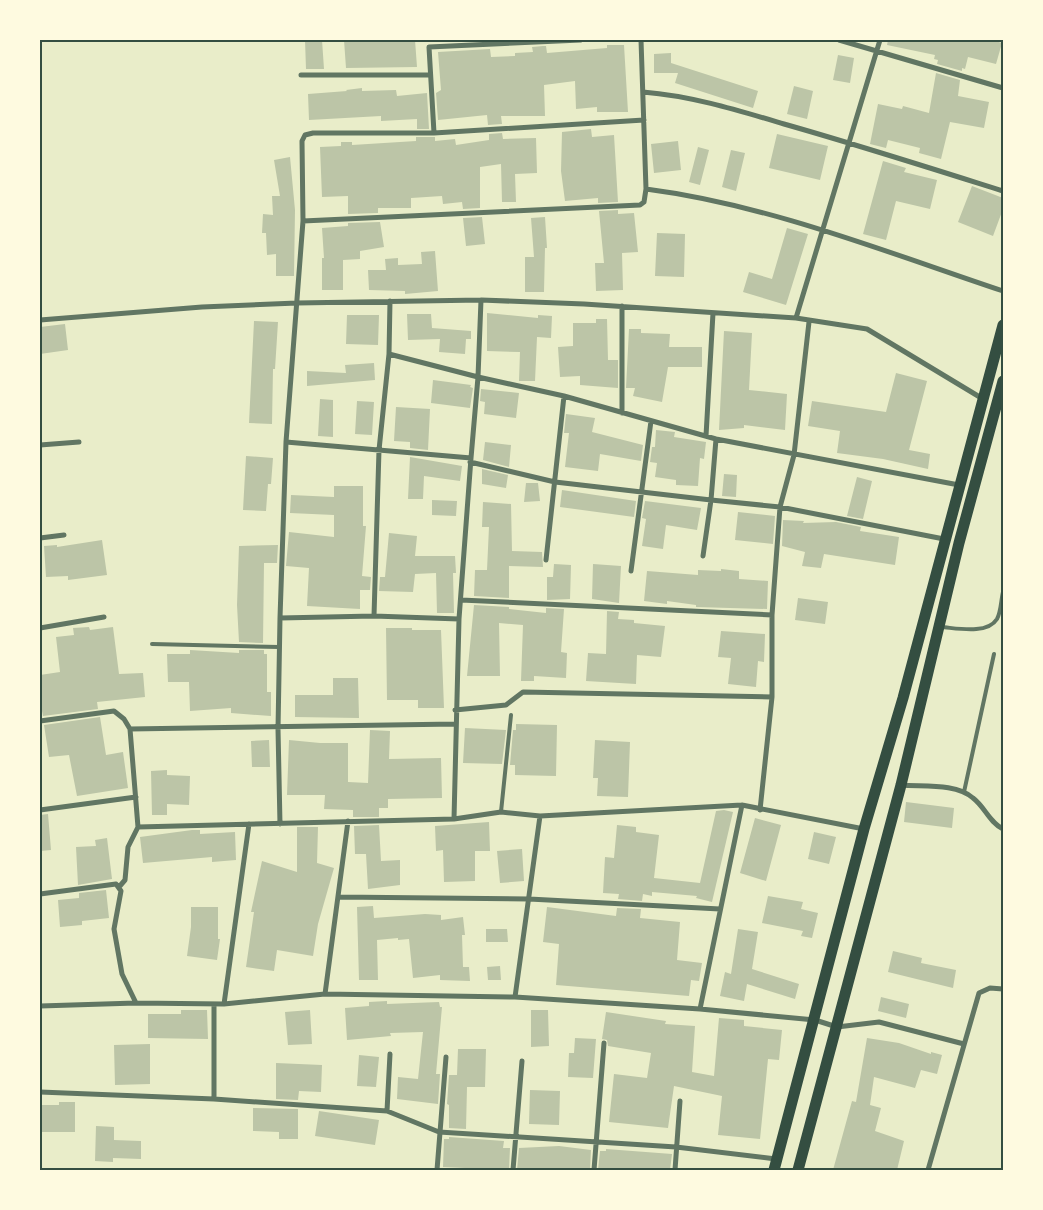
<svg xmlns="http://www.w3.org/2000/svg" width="1043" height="1210" font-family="'Sofia Sans Condensed',sans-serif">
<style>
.building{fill:#bcc5a7}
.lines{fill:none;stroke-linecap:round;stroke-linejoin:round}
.service{stroke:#617663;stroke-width:4}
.minor{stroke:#617663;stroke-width:5}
.primary{stroke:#344e41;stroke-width:11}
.neatline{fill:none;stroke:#344e41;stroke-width:2}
</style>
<rect width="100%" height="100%" fill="#e9edc9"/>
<path class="building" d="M305 40H322L324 69H306Z
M344 40H415L417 67 346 68Z
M888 40H992L1002 43 996 64 968 57 965 69 962 68V71L937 64 938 60 934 59 935 55 887 45Z
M607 45H624L628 112H597V107L576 109 575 81 544 85 545 116H501L502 124 488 125 487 115 438 120 436 93 441 90 438 52 490 49 491 57 515 56V53L533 52 532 47 543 46H546L547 53 607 48Z
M671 53V63L758 91 753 108 675 83 678 73H654V54Z
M838 55 854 58 850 83 833 80Z
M936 73 960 80 958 96 989 102 984 128 950 122 941 159 919 153 920 148 888 140 886 148 870 144 878 104 902 109 903 106 929 113Z
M794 86 813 91 807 119 787 114Z
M362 88V91L396 90 397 96 427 93 429 129H417V119L381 121V116L309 120 308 94 347 91 346 90Z
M591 129 592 137 614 135 618 202 598 203V198L565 201 561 171 562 132Z
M502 133 503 139 536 138 537 173 515 174 516 202H502L501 164 480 167V208L463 209 462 202 443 204 442 196 411 198V208H378V213L348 214V196L322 197 320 147 341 146V142H352V145L416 141V137H435V141L455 139 456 145 489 140V134Z
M777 134 828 146 820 180 769 168Z
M678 141 681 170 654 173 651 144Z
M698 147 709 150 700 185 689 182Z
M731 150 745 153 736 191 722 187Z
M290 157 295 210 294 276H276V254L267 255 266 233H262L263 214 273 215 272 196H280L274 160Z
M883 161 906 168 904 172 937 180 930 209 896 201 886 240 863 234Z
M972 186 1003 198V209L993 236 958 222Z
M618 210V214L634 213 638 252 622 253 623 290 596 291 595 263H604L599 211Z
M482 217 485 244 466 246 463 218Z
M545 217 547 248H545L544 292H525V257H534L531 218Z
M380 222 384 247 360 251V259L343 260V290H322V258H324L322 228 348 226V223Z
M787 228 808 234 786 305 743 292 749 272 772 279Z
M657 233 685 234 684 277 655 276Z
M435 251 438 291 405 294V291L369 290 368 270H386L385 259 398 258V265L422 264 421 252Z
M487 313 538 318V315L552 316 551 338 537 337 535 381H519L520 352 487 351Z
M407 314H431L432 328 471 331V339H466L465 354 439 352 440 339 408 340Z
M347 315H379L378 345 346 344Z
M596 319H607L608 360H618V388L580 385V376L560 377 558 347 573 346V323H596Z
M254 321 278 322 275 369H273L272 424 249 423Z
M65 324 68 350 40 354V327Z
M629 329H641V333L670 334 669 347H702V367H668L662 402 633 396 635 388H626Z
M724 331 752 333 749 390 787 394 785 430 744 425V428L719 430Z
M374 363 375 380 307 386V371L346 373 345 365Z
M896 373 927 381 909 450 930 454 928 469 883 459 837 453 840 431 808 426 812 401 886 412Z
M433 380 471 385 470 387 473 388 470 408 431 403Z
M481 389 519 393 516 418 484 414 485 402 480 401Z
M320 399 333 400V437L318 436Z
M357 401 374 402 372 435 355 434Z
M396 407 430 409 428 450 410 448V442L394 441Z
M566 414 595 418 592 432 643 445 641 461 600 454 598 471 565 467 569 433H564Z
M656 430 675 432 674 437 706 442 704 459 700 458 698 486 676 485V480L655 477 657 463 650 462 652 447H655Z
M485 442 511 445 509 467 483 460Z
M246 456 273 458 271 484H268L266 511 243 510Z
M410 457 462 466 460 481 424 476 423 499H408Z
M482 469 508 475 506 488 482 484Z
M724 474 737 475 736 497 722 496Z
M857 477 872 481 863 519 847 516Z
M526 483H538L540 501 524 502Z
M334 486H363V526H366L362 576 371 577 370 590H360V609L307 606 309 568 286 566 289 532 334 537V515L290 513 291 495 334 497Z
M562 490 636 501 634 517 560 507Z
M432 500 457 501 456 516 432 515Z
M645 501 701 508 697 530 666 525 663 549 642 546 646 519 642 518Z
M483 502 511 504 512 551 542 552 543 567 509 566V598L474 596 475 570H487L489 527H482Z
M738 512 775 516 773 544 735 540Z
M783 520 804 521 803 523 836 522 861 527 860 531 899 537 895 565 824 554 821 568 802 566 805 552 782 546Z
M389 533 417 536 415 556H455L456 573H453L454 613H437L436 573 415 574 413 592 379 591 380 577H385Z
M102 540 107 575 68 580V576L46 577 44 546 57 545V547Z
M278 545 277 563H264L263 643 239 642 237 605 239 546Z
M554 564 571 565 570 599 547 600V577H553Z
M593 564 621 566 619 603 592 599Z
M721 569 739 571V579L768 581 767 609 696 607V605L667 601V604L644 601 647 571 698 575V570L721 571Z
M798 598 828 602 825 624 795 620Z
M474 605 509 607V609L546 613V608L564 609 561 652 567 653 566 678 534 676V681H521L523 625 499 623 500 676H467Z
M607 611 619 612 618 619 634 620V623L665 626 661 657 637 655 636 684 586 681 588 653 606 654Z
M89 627 90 630 113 627 119 674 143 673 145 697 97 702 98 709 43 716 42 711H40V675L60 672 56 637 74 635 73 628Z
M386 628H412V630H441L444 708H418V700H387Z
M721 631 765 634 764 662 758 661 756 687 728 684 731 658 718 657Z
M190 650 239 653V650H264V654H267V692H271V716L231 713V708L190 711 189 682H168L167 654H190Z
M333 678H358L359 718 295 717V695H333Z
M100 717 106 755 123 752 128 788 77 796 69 755 49 757 44 725Z
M516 724 557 725 556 776 515 775V765H510L513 730H516Z
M465 728 506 730 502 764 463 763Z
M370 730 390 731 389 759 441 758 442 798 388 799V808H379V817H353V810L324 809 325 795H287L289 740 320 743H348V782L368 783Z
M269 740 270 767H252L251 741Z
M595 740 630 742 628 797 597 796 598 778H593Z
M167 770V775L190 776 189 805 167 804V815H152L151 771Z
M906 802 954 808 952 828 904 822Z
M724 810 733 812 712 902 696 898 697 896 652 892V896L643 894 642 901 618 899 619 894 603 893 605 857 614 858 617 825 636 827V832L659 835 654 878 700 883 716 811Z
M48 814 51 850 40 851V815Z
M755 818 781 825 766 881 740 873Z
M489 822 490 851H475V881L444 882 443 850 436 851 435 826Z
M379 825 381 861 400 860V885L368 889 366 854H355L354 826Z
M297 827H318L317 863 334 868 318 924 313 956 277 950 274 971 246 967 254 912H251L262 861 297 872Z
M192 830H200V834L235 832 236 860 212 862V857L143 863 140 837Z
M814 832 836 837 829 864 808 859Z
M107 838 112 879 78 885 76 847 96 846 95 840Z
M522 849 524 881 500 883 497 851Z
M106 890 109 918 82 921V925L60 927 58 900 79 898V893Z
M768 896 803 902 801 909 818 913 812 938 801 936 803 931 762 923Z
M373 906 374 918 425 914 441 915V920L463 917 465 935H462L463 967H469L470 981 440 980V975L413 978 409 939 398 940V938L377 940 378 980H359L357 907Z
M191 907H218V939H220L217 960 187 956 191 927Z
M547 907 616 916 617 908 641 909 640 918 680 922 677 960 702 963 699 981 691 980 689 996 556 985 559 944 543 942Z
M486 929H507L508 942H486Z
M738 929 758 932 752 969 799 984 795 999 747 984 744 1001 720 996 725 972 731 974Z
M893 951 922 958 921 963 956 970 953 988 888 972Z
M500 966 501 980H488L487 967Z
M881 997 909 1004 906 1018 878 1011Z
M387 1001V1004L439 1002 440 1007H442L436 1074H440L438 1104 397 1099 398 1077 418 1079 423 1032 390 1033 391 1036 347 1040 345 1008 369 1006V1002Z
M181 1010H207L208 1039 148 1038V1014H181Z
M310 1010 312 1044 288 1045 285 1012Z
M531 1010H548L549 1046 531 1047Z
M606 1012 666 1021 665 1024 695 1026 692 1072 714 1076 719 1018 744 1020V1026L782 1030 779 1060 768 1059 760 1139 718 1135 722 1096 674 1086 668 1128 609 1122 614 1074 647 1078 651 1053 608 1046 607 1040 602 1039Z
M575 1038 596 1039 593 1078 568 1077 569 1053H574Z
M867 1038 899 1043 931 1054V1052L942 1055 937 1074 921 1070 915 1088 874 1077 870 1105 881 1108 875 1131 904 1141 897 1170H833L852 1101 856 1102Z
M150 1044V1084L115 1085 114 1045Z
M458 1049H486L485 1087H467L466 1129 449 1128V1105L447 1104 449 1075H457Z
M359 1055 379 1057 376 1087 357 1086Z
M276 1063 322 1065 321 1092 299 1091 298 1100 276 1099Z
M530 1090 560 1091 559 1125 529 1124Z
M59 1102H75V1132H40V1105H59Z
M253 1108 298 1109V1139H279V1132L253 1131Z
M319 1111 379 1120 375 1145 315 1136Z
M96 1126 114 1127V1140L141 1141V1159L113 1158V1162L95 1161Z
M449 1137 504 1141 503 1148H510L509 1170 443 1167 444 1139H449Z
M559 1146 591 1150 590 1170H517L519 1148Z
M606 1149 672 1154 670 1170H598L600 1151H606Z"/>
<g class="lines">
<path class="service" d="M941 627C956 628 987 635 997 619 1001 612 1001 600 1003 592
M152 644 279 647
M964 792 994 654
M501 812 511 715"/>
<path class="minor" d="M839 40 1003 88
M301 75H429
M643 92C692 96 737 110 784 124 858 145 930 168 1003 191
M434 133 429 47 581 40
M646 189C769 205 886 252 1003 291
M303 221 640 205 644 202 646 189 641 40
M622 306V413
M796 318 880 40
M40 320 202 307 297 303 481 300 584 304 796 318 867 329 983 399
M389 354 478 377 481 300
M706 436 713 313
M286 442 471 458 478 377 564 396 716 439 959 485
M40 445 79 442
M470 462 555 482 711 500 716 439
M40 538 64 535
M703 556 711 500 780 507 944 539
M546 560 564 396
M631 571 651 421
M461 600 772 615
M374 616 379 450 389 354 390 301
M280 618 374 616 459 619
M40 628 104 617
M772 697V615L780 507 794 455 809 322
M455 710 506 705 523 692 772 697 760 810
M40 721 114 711 124 719 130 729
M456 724 130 729 138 827 454 819 459 619 471 458
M901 785C923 787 956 783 973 798 985 807 989 822 1003 829
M742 805 700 1009 815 1020 837 1027 879 1022 964 1044
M40 810 136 797
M540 816 515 997 700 1009
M454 819 501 812 540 816 742 805 864 829
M280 824 278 729 280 618 286 442 303 221 302 141 305 135 313 133H434L644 120
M119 887 125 880 128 847 138 827
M40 894 116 884 121 891 114 929 122 974 136 1003
M338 897 529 899 720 909
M325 994 348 821
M214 1004V1099L387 1111 439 1132 676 1147 776 1159
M224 1004 249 824
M40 1006 136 1003 224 1004 325 994 515 997
M40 1092 214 1099
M387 1111 390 1054
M437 1170 446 1057
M513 1170 522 1061
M594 1170 604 1043
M675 1170 680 1101
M928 1170 979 993 990 988 1003 989"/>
<path class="primary" d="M774 1170 864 829 903 698 1003 325
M798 1170 901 785 959 543 1003 381"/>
</g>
<rect width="1043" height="1210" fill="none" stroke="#fefae0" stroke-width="82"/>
<rect x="41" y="41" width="961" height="1128" class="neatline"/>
</svg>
